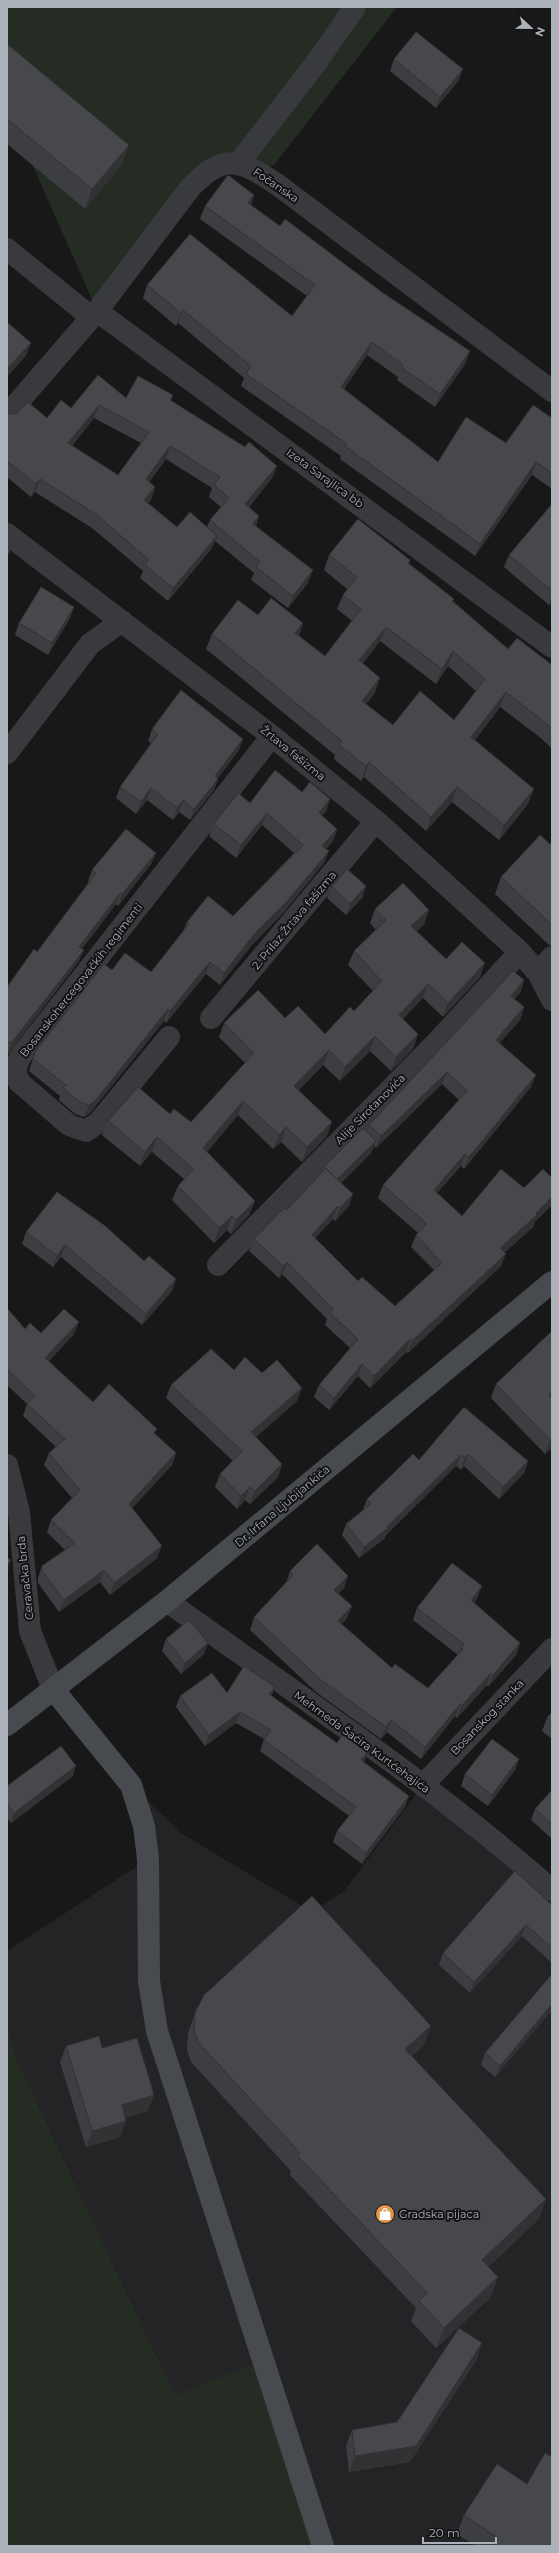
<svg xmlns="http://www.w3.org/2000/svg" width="559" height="2553" font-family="Montserrat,sans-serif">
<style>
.built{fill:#242426}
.green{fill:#242c24}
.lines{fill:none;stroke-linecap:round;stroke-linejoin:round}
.street{stroke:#393a3e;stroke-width:22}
.secondary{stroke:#474a4e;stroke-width:22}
.wall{fill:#3d3e41;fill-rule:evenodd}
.shaded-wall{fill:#323235}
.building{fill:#47484c;stroke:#323235;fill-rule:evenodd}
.labels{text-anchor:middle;stroke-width:4;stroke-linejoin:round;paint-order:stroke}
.street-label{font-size:11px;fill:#abb1b8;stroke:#131314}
.poi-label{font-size:11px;fill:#abb1b8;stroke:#131314;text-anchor:start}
</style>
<rect width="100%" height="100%" fill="#181819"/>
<path class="built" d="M131 1785 181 1833 312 1912 344 1891 423 1785 552 1890V2546H323L175 2395 18 2062 7 2023V1951L148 1859Z"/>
<path class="green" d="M7 7H397L274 165 257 171 223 162 97 311 7 107Z
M7 2023 18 2062 175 2395 262 2360 323 2546H7Z"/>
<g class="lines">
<path class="street" d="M238 164 316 63 355 7
M7 249 91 317
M97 311 552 647
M7 415 97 311 190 188C224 152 239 159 278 185L552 391
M7 534 272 736 376 821 520 952 538 973 552 1000
M7 753 90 644 122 621
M538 973 552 957
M211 1018 376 821
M169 1037 99 1122 86 1131 69 1125 19 1082C15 1072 15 1067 20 1057L272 736
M218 1265 436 1043 520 952
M7 1465 19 1512 30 1631 53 1689
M167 1601C297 1695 432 1784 552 1890
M423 1785 552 1649"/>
<path class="secondary" d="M53 1689 131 1785 144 1826 148 1859 149 1981 157 2031 323 2546
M7 1725 167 1601 552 1282"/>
</g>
<path class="wall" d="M7 44 122 164 85 209 7 144Z
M394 59 459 80 436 108 390 71Z
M254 195 251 205 465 364 435 407 397 380 398 377 367 355 344 389 438 462 506 443 552 418V489L532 475 475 556 340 459 341 456 241 386 244 378 178 323 176 326 143 298 147 285 292 316 307 296 200 219 205 206Z
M173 395 171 401 245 447 277 466 272 478 249 507 259 516 256 526 308 583 288 608 251 580 254 573 215 541 212 548 168 601 140 578 143 571 92 528 35 492 31 497 7 477V413L9 414 47 418 71 408 126 398ZM94 418 141 443 118 475 72 446ZM166 459 212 488 209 497 221 507 210 520 207 527H177L148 503 151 500 155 487 149 482Z
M552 504V601L549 605 504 567 509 555Z
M329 555 410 560 409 564 454 599 453 601 508 649 552 665V749L542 739 500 707 475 740 528 804 499 840 452 802 426 831 364 777 361 781 334 759 335 755 206 649 212 634 258 615 303 623 299 636 325 656 352 621 337 609 343 595 347 589 324 570ZM380 641 436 684 448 666 476 691 454 720 393 725 366 704 375 693 363 663Z
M74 607 70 618 48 655 15 635 19 623Z
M152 729 239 750 218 778 214 790 190 820 179 812 173 820 147 800 136 814 116 798 120 787 151 743 148 741Z
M302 792 330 799 326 811 322 816 337 829 333 841 326 849 324 863 284 912 251 946 220 985 206 974 166 1023 164 1021 90 1113 84 1117 75 1114 59 1100 60 1096 29 1071 35 1052 112 970 151 972 183 931 187 922 233 916 294 853 262 825 236 858 209 836 214 824 250 803Z
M552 842V946L549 945 495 894 501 877 550 844Z
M156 853 151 864 118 906 116 904 82 949 79 961 8 1054 7 1053V987L37 952 89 882 88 881 92 870Z
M366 886 362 898 346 915 327 898 332 887Z
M375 909 424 925 416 931 446 959 480 977 443 1017 423 998 403 1019 418 1034 413 1049 391 1071 370 1051 340 1081 323 1065 299 1090 327 1136 302 1162 281 1142 273 1149 238 1115 207 1152 255 1201 249 1215 231 1234 227 1230 214 1243 172 1200 178 1186 184 1179 152 1152 140 1166 102 1135 108 1121 170 1114 191 1122 245 1063 219 1037 224 1023 285 1018 325 1034 354 1011 373 991 348 965 354 951 376 930 370 923Z
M524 980 520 993 514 999 524 1007 520 1020 499 1043 531 1087 464 1169 461 1166 437 1193 462 1216 535 1222 533 1227 504 1253 501 1266 408 1353 406 1352 370 1388 358 1376 329 1410 314 1397 319 1385 350 1348 325 1325 327 1319 282 1274 279 1278 249 1251 254 1239 287 1210 323 1172 324 1167 366 1131 369 1125ZM442 1084 459 1100 383 1185 378 1198 418 1233 416 1235 411 1247 434 1270 395 1306 358 1281 315 1238 333 1219 335 1221 349 1206 341 1183 371 1153 374 1146 376 1148Z
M26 1232 144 1261 176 1279 172 1291 142 1325 61 1257 53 1267 22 1244Z
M7 1308 25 1329 41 1333 74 1334 49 1361 93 1402 155 1434 176 1453 172 1465 132 1508 157 1558 110 1595 100 1582 59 1612 38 1583V1578L42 1566 65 1550 47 1532 51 1520 72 1498 44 1465 49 1453 56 1447 23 1416 27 1404 7 1385Z
M552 1331V1448L545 1454 491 1398 496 1384Z
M234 1370 262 1373 297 1401 256 1437 282 1464 278 1477 250 1504 245 1500 237 1509 215 1487 220 1474 233 1461 166 1398 171 1385Z
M464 1407 528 1461 524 1473 499 1499 464 1466 461 1470 456 1466 386 1535 384 1539 359 1558 342 1535 346 1524 363 1510 367 1499 419 1460Z
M290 1571 344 1588 338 1593 352 1606 347 1618 341 1624 392 1668 428 1688 458 1655 413 1620 417 1608 482 1586 477 1598 474 1603 520 1643 516 1655 488 1687 487 1685 457 1718 455 1716 421 1759 387 1732 381 1739 316 1692 250 1630 254 1617 286 1583Z
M166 1639 208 1643 204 1654 181 1674 162 1651Z
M275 1687 271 1696 337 1743 368 1751 364 1762 405 1807 362 1864 333 1842 337 1831 349 1816 260 1751 264 1739 236 1723 205 1746 176 1707 180 1696 227 1693Z
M552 1712V1739L542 1731 547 1718Z
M519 1759 515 1770 488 1806 461 1786 465 1774Z
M73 1776 11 1823 7 1818V1786Z
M552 1790V1839L531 1820 535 1809Z
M552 1903V1963L522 1936 470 1993 439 1965 443 1953 551 1904Z
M552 1974V2010L495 2077 481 2065 485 2053Z
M195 2013 424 2045 412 2056 539 2219 488 2267 491 2297 436 2348 411 2321 416 2308 290 2175 291 2171 191 2062 187 2050 188 2033Z
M66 2046 102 2048 148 2111 126 2118 120 2137 86 2147 60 2062Z
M477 2359 410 2462 349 2472 346 2446 352 2430 397 2422Z
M527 2484 552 2546H476L457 2534 464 2515Z"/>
<path class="shaded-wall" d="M463 69 459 80 436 108 440 97Z
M129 145 122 164 85 209 92 189Z
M254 195 250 208 248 203Z
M183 310 178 323 176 326 181 313Z
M372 342 367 355 337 399 341 387Z
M31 343 26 356 7 377V369Z
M470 351 465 364 435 407 440 394Z
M99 405 94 418 64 456 68 443Z
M170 446 166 459 142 492 146 479Z
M536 462 532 475 475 556 480 544Z
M277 466 272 478 240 517 245 504Z
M40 479 35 492 31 497 36 484Z
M155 487 151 500 140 512 144 500Z
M259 516 254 529 253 524Z
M217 536 212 548 168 601 173 588Z
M313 570 308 583 288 608 293 596Z
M552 596V601L549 605Z
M74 607 70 618 48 655 52 643Z
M303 623 298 637 295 633Z
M386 627 380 641 354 675 359 660Z
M453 651 448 666 436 684 442 669Z
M380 678 375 693 356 715 362 701Z
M506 692 500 707 466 752 471 737Z
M243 739 239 750 211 787 215 776Z
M369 762 364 777 361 781 366 766Z
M218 779 214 790 190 820 194 809Z
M457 787 452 802 426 831 431 817Z
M151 788 147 800 136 814 141 802Z
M534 789 528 804 499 840 504 825Z
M330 799 326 811 314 825 319 813Z
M183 800 179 812 173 820 177 808Z
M267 813 262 825 236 858 241 845Z
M337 829 333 841 318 858 322 846Z
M329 851 324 863 284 912 251 946 220 985 224 973 255 933Z
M156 853 151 864 118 906 122 894Z
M366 886 362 898 346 915 350 904Z
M120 893 116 904 75 958 79 947Z
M429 910 424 925 406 941 411 926Z
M84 950 79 961 8 1054 12 1042Z
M210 962 206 974 166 1023 170 1011Z
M485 963 480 977 443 1017 448 1003Z
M524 980 520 993 506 1008 511 996Z
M428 984 423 998 393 1029 399 1015Z
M524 1007 520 1020 491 1053 496 1040Z
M168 1009 164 1021 90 1113 84 1117 89 1105Z
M418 1034 413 1049 391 1071 396 1057Z
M375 1036 370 1051 340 1081 345 1067Z
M329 1050 323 1065 289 1100 294 1086Z
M447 1072 442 1084 376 1148 381 1136Z
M536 1075 531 1087 464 1169 469 1157Z
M243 1101 238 1115 198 1162 203 1148Z
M332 1122 327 1136 302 1162 307 1147Z
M286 1127 281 1142 273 1149 279 1135Z
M157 1137 152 1152 140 1166 145 1152Z
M376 1141 371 1153 332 1191 337 1179Z
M465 1154 461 1166 429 1202 434 1190Z
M353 1194 349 1206 335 1221 340 1208Z
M552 1197V1205L535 1222 533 1227 495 1260 500 1248Z
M255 1201 249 1215 231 1234 236 1220Z
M338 1206 333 1219 307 1247 312 1235Z
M232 1216 227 1230 214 1243 219 1228Z
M65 1245 61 1257 53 1267 57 1256Z
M506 1254 501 1266 408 1353 412 1341Z
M287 1262 282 1274 279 1278 283 1266Z
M176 1279 172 1291 142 1325 146 1314Z
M79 1322 74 1334 41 1370 45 1358Z
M410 1339 406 1352 370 1388 374 1376Z
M362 1364 358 1376 329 1410 334 1398Z
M302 1388 297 1401 246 1445 251 1432Z
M552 1392V1401L549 1395Z
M552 1439V1448L545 1454 550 1440Z
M176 1453 172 1465 125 1516 129 1504Z
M468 1454 464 1466 461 1470 465 1458Z
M461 1455 456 1466 386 1535 384 1539 359 1558 364 1547 387 1527Z
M528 1461 524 1473 499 1499 503 1487Z
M282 1464 278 1477 250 1504 255 1491Z
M250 1487 245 1500 237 1509 241 1496Z
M162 1546 157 1558 110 1595 114 1583Z
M11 1560 7 1570V1565Z
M104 1570 100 1582 59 1612 64 1600Z
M348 1576 344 1588 330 1602 334 1590Z
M482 1586 477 1598 466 1612 471 1600Z
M352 1606 347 1618 333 1633 338 1621Z
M208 1643 204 1654 181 1674 185 1663Z
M520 1643 516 1655 488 1687 493 1675Z
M491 1673 487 1685 457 1718 461 1706Z
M275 1687 270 1698 269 1694Z
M460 1704 455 1716 421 1759 425 1747Z
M240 1712 236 1723 205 1746 209 1735Z
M391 1720 387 1732 381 1739 386 1727Z
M368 1751 364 1762 361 1760Z
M519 1759 515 1770 488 1806 492 1795Z
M76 1766 73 1776 11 1823 14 1813Z
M409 1796 405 1807 362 1864 366 1853Z
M526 1925 522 1936 470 1993 474 1982Z
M552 2004V2010L495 2077 500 2066Z
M431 2026 424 2045 398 2069 405 2049Z
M154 2095 148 2111 116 2121 122 2105Z
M126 2121 120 2137 86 2147 92 2131Z
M546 2199 539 2219 475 2280 482 2260Z
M498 2277 491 2297 436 2348 444 2328Z
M482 2343 477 2359 410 2462 349 2472 355 2456 416 2446Z"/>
<path class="building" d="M416 32 463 69 440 97 394 59Z
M7 44 129 145 92 189 7 119Z
M228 175 254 195 248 203 280 226 285 219 383 293 470 351 440 394 402 368 403 365 372 342 341 387 438 462 466 417 506 443 533 405 552 418V473L536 462 480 544 345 446 347 444 246 374 251 366 183 310 181 313 147 285 190 234 292 316 315 285 205 206Z
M7 322 31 343 7 369Z
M98 375 126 398 138 376 173 395 170 400 245 447 249 442 277 466 245 504 259 516 253 524 313 570 293 596 256 567 260 562 210 520 229 498 214 485 220 477 170 446 146 479 155 487 144 500 177 527 190 512 217 536 173 588 145 565 149 560 97 515 40 479 36 484 7 461V413L9 414H16L28 402 47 418 61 400 71 408ZM99 405 149 432 118 475 68 443Z
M552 504V591L509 555Z
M358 519 410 560 408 563 454 599 452 601 508 649 517 638 552 665V729L547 724 506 692 471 737 534 789 504 825 457 787 431 817 369 762 366 766 339 745 342 741 212 634 238 600 258 615 271 598 303 623 295 633 325 656 361 609 343 595 357 577 329 555ZM386 627 442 669 453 651 485 679 454 720 420 691 393 725 362 701 380 678 359 660Z
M7 548 10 550 7 556Z
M41 587 74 607 52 643 19 623Z
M181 690 243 739 215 776 218 779 194 809 183 800 177 808 151 788 141 802 120 787 158 734 152 729Z
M275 770 302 792 310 782 330 799 319 813 337 829 322 846 329 851 288 900 255 933 224 973 210 962 170 1011 168 1009 95 1101 89 1105 80 1102 63 1088 66 1085 33 1059 35 1052 104 964 112 970 125 953 151 972 189 924 187 922 208 896 233 916 303 845 267 813 241 845 214 824 238 793 250 803Z
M126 829 156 853 122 894 120 893 79 947 84 950 12 1042 10 1041 7 1044V987L34 949 37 952 96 873 92 870Z
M540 835 550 844 552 842V925L501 877Z
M347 869 366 886 350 904 332 887Z
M403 883 429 910 411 926 446 959 462 942 485 963 448 1003 428 984 399 1015 418 1034 396 1057 375 1036 345 1067 329 1050 294 1086 332 1122 307 1147 286 1127 279 1135 243 1101 203 1148 255 1201 236 1220 232 1216 219 1228 178 1186 194 1169 157 1137 145 1152 108 1121 138 1087 170 1114 174 1109 191 1122 254 1053 224 1023 258 990 285 1018 298 1006 325 1034 350 1007 354 1011 382 981 354 951 386 920 375 909Z
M513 971 524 980 511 996 524 1007 496 1040 536 1075 469 1157 465 1154 434 1190 462 1216 501 1169 524 1188 543 1169 552 1178V1197L536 1213 537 1215 500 1248 506 1254 412 1341 410 1339 374 1376 362 1364 334 1398 319 1385 358 1339 330 1313 333 1309 287 1262 283 1266 254 1239 284 1208 287 1210 326 1168 337 1179 324 1167 363 1128 376 1141 337 1179 353 1194 340 1208 338 1206 312 1235 358 1281 362 1277 395 1306 442 1263 416 1235 427 1224 383 1185 467 1091 447 1072 381 1136 369 1125Z
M57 1192 104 1225 144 1261 149 1256 176 1279 146 1314 65 1245 57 1256 26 1232Z
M7 1308 25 1329 30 1323 41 1333 64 1309 79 1322 45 1358 93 1402 109 1384 157 1429 154 1433 176 1453 129 1504 162 1546 114 1583 104 1570 64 1600 42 1571V1566L75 1543 51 1520 80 1490 49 1453 65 1439 27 1404 35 1396 7 1369Z
M552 1331V1392L549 1395 552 1399V1439L550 1440 496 1384Z
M211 1349 234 1370 245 1357 262 1373 277 1360 302 1388 251 1432 282 1464 255 1491 250 1487 241 1496 220 1474 242 1451 171 1385Z
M464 1407 528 1461 503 1487 468 1454 465 1458 461 1455 387 1527 388 1528 364 1547 346 1524 371 1504 367 1499 413 1454 419 1460Z
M317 1544 348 1576 334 1590 352 1606 338 1621 392 1668 395 1664 428 1688 463 1649 461 1648 464 1644 417 1608 452 1563 482 1586 471 1600 520 1643 493 1675 491 1673 461 1706 460 1704 425 1747 391 1720 386 1727 321 1680 254 1617 293 1575 290 1571Z
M7 1558 11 1560 7 1565Z
M189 1620 208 1643 185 1663 166 1639Z
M244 1666 275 1687 269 1694 337 1743 343 1734 368 1751 361 1760 409 1796 366 1853 337 1831 356 1807 264 1740 271 1730 240 1712 209 1735 180 1696 212 1673 227 1693Z
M552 1712V1722L547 1718Z
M492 1739 519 1759 492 1795 465 1774Z
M61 1746 76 1766 14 1813 7 1803V1786Z
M552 1790V1824L535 1809Z
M515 1871 551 1904 552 1903V1948L526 1925 474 1982 443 1953Z
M312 1896 431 2026 405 2049 546 2199 482 2260 498 2277 444 2328 419 2301 427 2293 297 2155 300 2153 198 2042 194 2031 195 2013 204 1995Z
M552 1974V2004L500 2066 485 2053Z
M99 2036 102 2048 137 2038 154 2095 122 2105 126 2121 92 2131 66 2046Z
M459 2328 482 2343 416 2446 355 2456 352 2430 397 2422Z
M545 2453 552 2457V2546H493L498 2538 464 2515 497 2464 527 2484Z"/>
<defs>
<symbol id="shop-disc" viewBox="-11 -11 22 22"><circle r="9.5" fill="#e09749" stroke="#131314"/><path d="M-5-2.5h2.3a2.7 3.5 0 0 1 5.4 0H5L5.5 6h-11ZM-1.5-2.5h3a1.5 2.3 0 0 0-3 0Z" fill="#fff"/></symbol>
</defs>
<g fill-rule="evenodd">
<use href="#shop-disc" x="374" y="2203" width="22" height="22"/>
</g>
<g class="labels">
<g class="street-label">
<text transform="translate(276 185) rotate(34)" y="4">Fočanska</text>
<text transform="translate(325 478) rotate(36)" y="4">Izeta Sarajlica bb</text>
<text transform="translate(293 753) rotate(39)" y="4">Žrtava fašizma</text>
<text transform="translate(294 920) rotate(-50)" y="4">2. Prilaz Žrtava fašizma</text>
<text transform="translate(81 980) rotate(-52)" y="4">Bosanskohercegovačkih regimenti</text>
<text transform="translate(370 1109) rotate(-45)" y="4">Alije Sirotanovića</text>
<text transform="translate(282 1506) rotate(-40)" y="4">Dr. Irfana Ljubijankića</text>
<text transform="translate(25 1578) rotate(-96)" y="4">Ceravačka brda</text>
<text transform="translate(487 1717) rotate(-46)" y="4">Bosanskog stanka</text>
<text transform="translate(362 1742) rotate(36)" y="4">Mehmeda Šaćira Kurtćehajića</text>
</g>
<g class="poi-label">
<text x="399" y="2218">Gradska pijaca</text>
</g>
</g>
<rect width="559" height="2553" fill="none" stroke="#abb1b8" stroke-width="16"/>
<g transform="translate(531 28) rotate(112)" stroke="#131314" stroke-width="3" paint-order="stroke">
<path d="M0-3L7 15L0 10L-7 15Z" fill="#abb1b8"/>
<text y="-6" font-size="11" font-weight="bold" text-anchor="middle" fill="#abb1b8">N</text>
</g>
<path d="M423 2537v6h73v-6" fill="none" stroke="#abb1b8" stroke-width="2"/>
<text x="429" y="2537" font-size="12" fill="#abb1b8" stroke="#131314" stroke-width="3" paint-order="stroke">20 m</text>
</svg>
